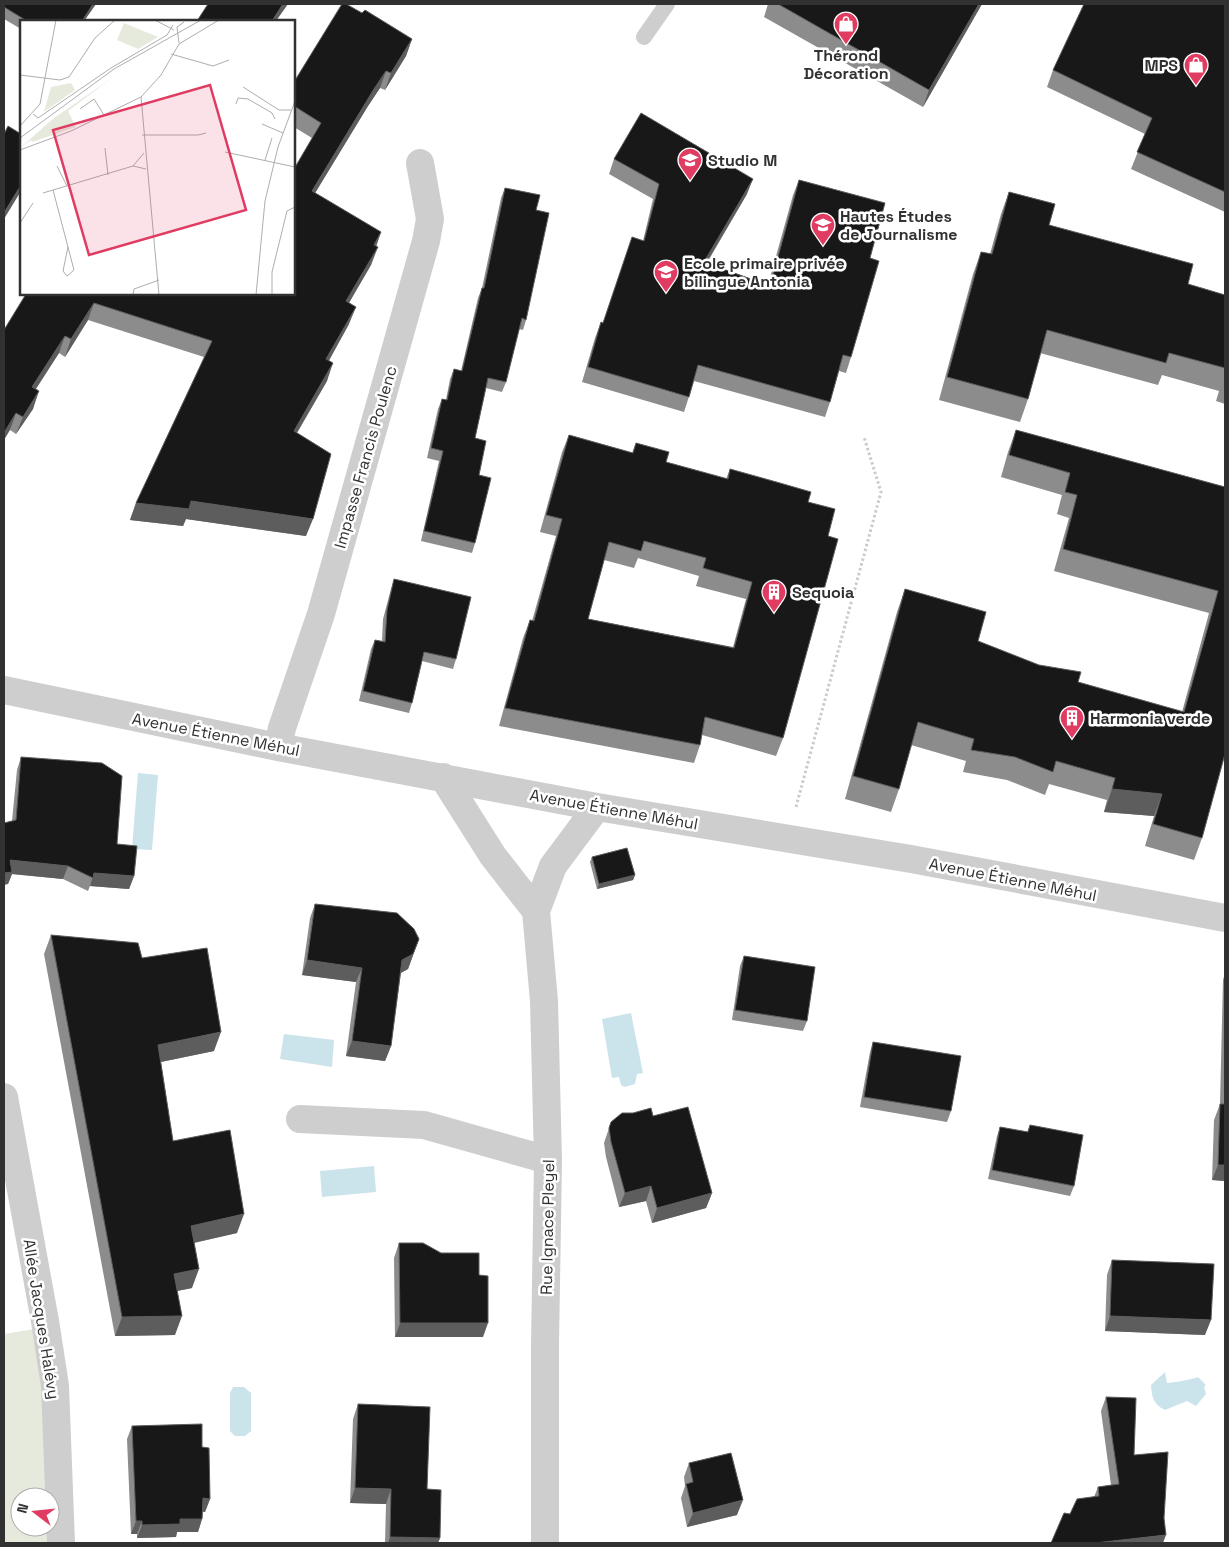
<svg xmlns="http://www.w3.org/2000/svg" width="1229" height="1547" font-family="'Space Grotesk',sans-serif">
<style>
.green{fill:#e6eadd}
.water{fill:#cbe3ea}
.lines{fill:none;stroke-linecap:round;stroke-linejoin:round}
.path{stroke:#cbcbcb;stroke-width:3;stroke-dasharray:2.5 2.5;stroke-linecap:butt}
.service{stroke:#cecece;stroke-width:16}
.minor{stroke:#cecece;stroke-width:28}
.wall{fill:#8c8c8c;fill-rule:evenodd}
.shaded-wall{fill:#5d5d5d}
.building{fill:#181818;stroke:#5d5d5d;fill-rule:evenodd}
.labels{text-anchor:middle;stroke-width:5;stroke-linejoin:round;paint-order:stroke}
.poi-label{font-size:16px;font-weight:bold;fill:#313131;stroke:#fff;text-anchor:start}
.street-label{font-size:16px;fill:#313131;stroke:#fff}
.inset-road{fill:none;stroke:#adadad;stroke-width:1}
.view{fill:#e03c62;fill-opacity:0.15;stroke:#e03c62;stroke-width:2.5}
.inset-edge{fill:none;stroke:#313131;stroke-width:2.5}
</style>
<rect width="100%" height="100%" fill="#fff"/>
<path class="green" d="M34 1329 44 1386 47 1497H20V1527H48V1543H4V1334Z"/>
<path class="water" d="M138 773 158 775 152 850 132 849Z
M631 1013 643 1073 637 1074 635 1084 624 1087 621 1085 619 1077 612 1078 602 1019Z
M284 1034 334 1040 332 1067 280 1059Z
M374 1166 376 1192 322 1197 320 1171Z
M1165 1372 1167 1383C1172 1383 1194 1379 1198 1377L1206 1385 1204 1387 1206 1394 1196 1406 1187 1401 1165 1410C1153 1404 1152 1397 1151 1385Z
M233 1387H244L251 1393V1431L245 1436H235L230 1431V1393Z"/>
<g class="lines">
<path class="path" d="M796 807 881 492 864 437"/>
<path class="service" d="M644 37 667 4"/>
<path class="minor" d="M4 690 278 747 597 807 911 859 1225 918
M278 747 282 728 321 614 426 241 430 219 420 163
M443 777 493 856 536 911
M4 1097 45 1321 55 1386 61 1543
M300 1119 424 1125 548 1160
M545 1543V1345L548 1160 544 1001 536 911 553 866 597 807"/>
</g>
<path class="wall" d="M4 4H96L84 21H21V29L4 19Z
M768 4H982L923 107 764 17Z
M1225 4V212L1131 169 1145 134 1047 87 1053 70Z
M362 13 412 39 406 56 385 90 380 88 368 106 315 193 381 232 376 247 371 265 349 303V324L329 361 327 381 297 433 306 536 186 519 183 526 130 520 136 503 204 357 88 320 65 357 59 353 36 389 33 409 16 434 10 430 26 294H294L312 138 294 127V82Z
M614 159 747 194 707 263 768 285 793 195 799 180 870 258 851 357 846 373 839 371 830 402 825 417 694 381 684 412 582 382 595 338 601 322 603 323 632 237 643 241 653 199 609 174Z
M505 188 536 210 526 320 523 330 519 329 506 382 502 392 486 388 475 438 479 475 475 543 472 553 421 541 439 461 427 458 438 409 442 399 446 400 450 379 454 369 461 371 478 298 482 288 501 198Z
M1009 192 1049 225 1188 284 1225 295V404L1216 401 1219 391 1162 375 1158 385 1040 353 1028 399 1020 422 939 400 973 274 981 252 990 254 1001 214Z
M1016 430 1225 487 1202 838 1194 860 1145 846 1154 816 1104 812 1107 800 1049 784 1045 795 1007 780 963 772 966 761 911 745 899 789 891 812 845 799 897 612 905 589 978 641 1078 682 1182 712 1209 613 1054 571 1069 518 1057 514 1062 495 1001 477 1008 452Z
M569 435 632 453 636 443 666 462 726 479 730 469 808 502 828 536 783 738 776 756 702 735 700 745 694 763 499 726 523 638 530 620 532 621 556 536 540 532 562 452ZM638 558 699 576 696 586 746 599 733 647 588 619 604 560 634 568Z
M394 579 456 659 453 669 422 661 412 703 409 713 359 701 371 649 375 640 382 641 383 619 391 589Z
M21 757 117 844 134 876 129 889 90 886 88 891 63 879 12 874 8 884 12 821 17 770Z
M592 857 635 875 633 880 597 889 590 862Z
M315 904 419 939 408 969 401 973 391 1046 385 1061 346 1056 356 982 302 975 310 918Z
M51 935 142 958 214 1051 161 1062 173 1141 237 1233 194 1243 192 1288 177 1291 175 1335 115 1336 44 954Z
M744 956 807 1021 803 1031 732 1020 740 966Z
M1225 973V1181L1212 1180 1214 1120 1220 1104 1223 980Z
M873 1042 951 1111 947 1122 860 1107 870 1052Z
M653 1116 712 1193 706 1208 652 1223 646 1201 619 1207 606 1157 604 1143 611 1122Z
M1030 1125 1074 1186 1070 1196 988 1179 997 1136 1000 1127 1027 1132Z
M399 1243 479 1275 483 1337H395L394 1258Z
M1112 1260 1205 1335 1105 1331 1107 1275Z
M1106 1397 1134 1455 1164 1518 1094 1497 1098 1487 1111 1485 1101 1411Z
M358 1404 427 1489 440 1538 438 1543H385L386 1504 350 1503 353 1419Z
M132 1426 202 1447 210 1499 205 1512 203 1511 202 1519 198 1532H177L176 1537 137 1538V1534H131L127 1439Z
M689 1463 737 1515 687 1527 681 1498 685 1486 684 1477Z"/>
<path class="shaded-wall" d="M93 4H96L84 21H82Z
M283 4H288L276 21H272Z
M979 4H982L923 107 929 90Z
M412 39 406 56 385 90 391 73Z
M386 71 380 88 368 106 306 208 312 191 374 89Z
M753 179 747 194 698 277 704 262Z
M21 185V191L4 219V213Z
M381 232 375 249 374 245Z
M378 247 371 265 340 318 346 301Z
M94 303 88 320 65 357 71 339Z
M356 307 349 324 320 376 326 359Z
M65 336 59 353 26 404 32 387Z
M333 363 327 381 288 448 294 431Z
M39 391 33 409 16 434 23 417Z
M16 413 10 430 4 440V433Z
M191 501 313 519 306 536 186 519 183 526 130 520 136 503Z
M1112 789 1162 794 1154 816 1104 812Z
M10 860 68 866 63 879 12 874 8 884 4 885V873Z
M94 873 134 876 129 889 90 886Z
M635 875 633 880 597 889 599 884Z
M419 939 408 969 397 975 402 960Z
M307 960 362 968 356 982 302 975Z
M221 1032 214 1051 151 1064 158 1045Z
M352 1041 391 1046 385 1061 346 1056Z
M1218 1165H1225V1181L1212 1180Z
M651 1186 646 1201 619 1207 625 1193Z
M712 1193 706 1208 652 1223 657 1208Z
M244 1214 237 1233 184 1245 191 1226Z
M199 1269 192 1288 167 1293 174 1274Z
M182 1316 175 1335 115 1336 122 1317Z
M1110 1316 1211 1320 1205 1335 1105 1331Z
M400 1323H488L483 1337H395Z
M355 1488 391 1489 386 1504 350 1503Z
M203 1498 210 1499 205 1512 198 1511Z
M743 1500 737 1515 687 1527 693 1513Z
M180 1519H202L198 1532H177L176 1537 137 1538 142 1525Z
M136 1521H142L137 1534H131Z
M1166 1535 1163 1543H1095Z
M390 1537 440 1538 438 1543H388Z"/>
<path class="building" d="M4 4H93L82 21H27L4 7Z
M208 4H283L272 21H197Z
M342 4H346L362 13 365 10 412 39 391 73 386 71 374 89 312 191 381 232 374 245 378 247 346 301 356 307 326 359 333 363 294 431 331 454 313 519 191 501 189 509 136 503 212 341 94 303 71 339 65 336 32 387 39 391 23 417 16 413 4 433V330L26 294H294V169L321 123 294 106V82Z
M778 4H979L929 90Z
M1084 4H1225V192L1137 152 1152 118 1053 70Z
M641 113 753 179 704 262 770 286 799 180 885 203 870 258 879 261 851 357 843 355 830 402 698 365 689 397 588 367 601 322 603 323 632 237 644 241 659 184 614 159Z
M8 126 21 134V185L4 213V134Z
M505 188 540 195 536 210 549 213 526 320 522 318 506 382 488 378 475 438 486 441 479 475 491 478 475 543 424 531 443 451 431 448 442 399 447 400 454 369 462 371 482 288H484Z
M1009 192 1055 204 1049 225 1193 264 1188 284 1225 295V368L1169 353 1166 363 1047 330 1028 399 947 377 981 252 992 254Z
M1016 430 1225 487V754L1202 838 1153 824 1162 794 1112 789 1115 778 1056 761 1053 772 1015 757 971 750 974 739 918 722 899 789 853 776 905 589 986 612 978 641 1039 665 1081 672 1078 682 1184 712 1218 591 1063 549 1077 495 1065 492 1070 473 1009 455Z
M569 435 633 453 636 443 669 452 666 462 728 479 730 469 780 483 811 492 808 502 835 509 828 536 838 539 783 738 705 717 700 745 505 708 530 620 534 621 562 519 546 515ZM644 541 706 558 703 568 752 582 734 648 588 619 609 542 641 551Z
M394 579 471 597 456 659 424 652 412 703 363 691 375 640 385 642 387 610Z
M21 757 102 763 122 776 117 844 137 846 134 876 94 873 93 878 68 866 10 860 12 872 4 873V823L16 820Z
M627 848 635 875 599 884 592 857Z
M315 904 397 913 414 929 419 939 413 954 402 960 391 1046 352 1041 362 968 307 960Z
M51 935 138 943 142 958 207 948 221 1032 158 1045 173 1141 230 1130 244 1214 191 1226 199 1269 174 1274 182 1316 122 1317Z
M744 956 815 967 807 1021 735 1010Z
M873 1042 961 1056 951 1111 864 1097Z
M1225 1093V1165H1218L1220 1104H1225Z
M688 1107 712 1193 657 1208 651 1186 625 1193 611 1142 609 1128 611 1122 622 1113H633L651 1108 653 1116Z
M1030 1125 1083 1135 1074 1186 992 1170 1000 1127 1028 1132Z
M399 1243H423L441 1253H479V1275L488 1276V1323H400Z
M1112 1260 1214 1264 1211 1320 1110 1316Z
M1106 1397 1136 1398 1134 1455 1168 1452 1164 1518 1166 1535 1095 1543H1051L1064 1513 1070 1514 1077 1499 1099 1496 1098 1487 1119 1484Z
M358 1404 430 1407 427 1489 441 1490 440 1538 390 1537 391 1489 355 1488Z
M202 1424V1447L209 1448 210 1499 203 1498 202 1519H180V1524L142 1525V1521H136L132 1426Z
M731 1453 743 1500 693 1513 686 1484 693 1482 689 1463Z"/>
<defs>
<symbol id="shop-pin" viewBox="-11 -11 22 30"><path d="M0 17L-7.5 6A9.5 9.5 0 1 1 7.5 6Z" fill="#e03c62" stroke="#fff"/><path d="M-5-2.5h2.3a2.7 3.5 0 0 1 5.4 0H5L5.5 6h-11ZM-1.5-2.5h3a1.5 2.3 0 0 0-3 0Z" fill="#fff"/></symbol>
<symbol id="university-pin" viewBox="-11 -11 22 30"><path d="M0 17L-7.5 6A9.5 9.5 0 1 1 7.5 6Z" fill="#e03c62" stroke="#fff"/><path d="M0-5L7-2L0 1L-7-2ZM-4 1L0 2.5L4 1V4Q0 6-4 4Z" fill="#fff"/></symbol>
<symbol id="school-pin" viewBox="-11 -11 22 30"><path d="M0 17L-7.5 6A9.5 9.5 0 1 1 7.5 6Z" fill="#e03c62" stroke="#fff"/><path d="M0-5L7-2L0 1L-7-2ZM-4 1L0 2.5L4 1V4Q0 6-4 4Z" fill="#fff"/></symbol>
<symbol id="building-pin" viewBox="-11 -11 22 30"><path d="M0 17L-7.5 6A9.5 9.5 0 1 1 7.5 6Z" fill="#e03c62" stroke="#fff"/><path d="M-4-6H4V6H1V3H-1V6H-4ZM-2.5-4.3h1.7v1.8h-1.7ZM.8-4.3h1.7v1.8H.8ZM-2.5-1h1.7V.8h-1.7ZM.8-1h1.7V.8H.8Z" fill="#fff"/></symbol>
</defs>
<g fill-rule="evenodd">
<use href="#shop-pin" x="832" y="10" width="28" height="38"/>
<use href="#shop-pin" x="1182" y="51" width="28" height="38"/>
<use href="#university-pin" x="676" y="146" width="28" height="38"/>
<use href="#university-pin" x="809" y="211" width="28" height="38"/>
<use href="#school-pin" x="652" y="258" width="28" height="38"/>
<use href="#building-pin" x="760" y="578" width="28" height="38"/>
<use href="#building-pin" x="1058" y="704" width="28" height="38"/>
</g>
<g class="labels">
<g class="poi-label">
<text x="846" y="61" text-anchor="middle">Thérond<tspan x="846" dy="18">Décoration</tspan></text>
<text x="1178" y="71" text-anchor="end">MPS</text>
<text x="708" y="166">Studio M</text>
<text x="840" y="222">Hautes Études<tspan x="840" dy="18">de Journalisme</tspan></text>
<text x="684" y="269">Ecole primaire privée<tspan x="684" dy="18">bilingue Antonia</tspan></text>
<text x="792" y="598">Sequoia</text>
<text x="1090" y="724">Harmonia verde</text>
</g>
<g class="street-label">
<text transform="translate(365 457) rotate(-74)" y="6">Impasse Francis Poulenc</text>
<text transform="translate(216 734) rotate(11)" y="6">Avenue Étienne Méhul</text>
<text transform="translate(614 809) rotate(10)" y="6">Avenue Étienne Méhul</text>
<text transform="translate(1013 879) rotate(11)" y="6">Avenue Étienne Méhul</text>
<text transform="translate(547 1227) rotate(-89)" y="6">Rue Ignace Pleyel</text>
<text transform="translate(42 1319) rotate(81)" y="6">Allée Jacques Halévy</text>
</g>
</g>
<g transform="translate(20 20)">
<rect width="275" height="275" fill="#fff"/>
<path d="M104 3 138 17 118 29 97 20ZM92 58 48 91 56 107 12 122 11 120 0 128 34 98ZM51 63 55 70 24 92 31 67Z" fill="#e6eadd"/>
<path class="inset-road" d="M135 0 154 10M159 23 157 7 164 2M151 34 193 46 209 40M0 55 40 60 49 57 75 18 95 0M223 67 259 90H271M216 84 218 78 228 79 252 93 255 99M60 89 74 79 84 95M13 94 18 98 91 48 147 15 153 5M242 104 263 113M0 106 20 84 36 0M122 115H178L186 113M0 118 94 49 181 0M85 128 88 155M0 130 51 111 121 77M205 132 275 147M245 140 252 118M37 146 47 166M113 146 124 133M33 170 54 250 47 256 43 251 48 227M23 173 113 146 126 149M0 203 13 183M113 275 114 269 139 260M139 275 121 77 141 55 159 24 199 0M236 275 245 181 258 127 275 81M252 275V252L267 191 275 187"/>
<path class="view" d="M190 65 226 190 69 235 33 110Z"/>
<rect width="275" height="275" class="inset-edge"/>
</g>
<rect width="1229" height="1547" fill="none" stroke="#313131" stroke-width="10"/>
<g transform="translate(35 1512) rotate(286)"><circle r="24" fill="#ffffff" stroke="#adadad"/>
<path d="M0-4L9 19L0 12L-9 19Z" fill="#e03c62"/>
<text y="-8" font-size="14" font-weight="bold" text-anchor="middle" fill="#313131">N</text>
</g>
</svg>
